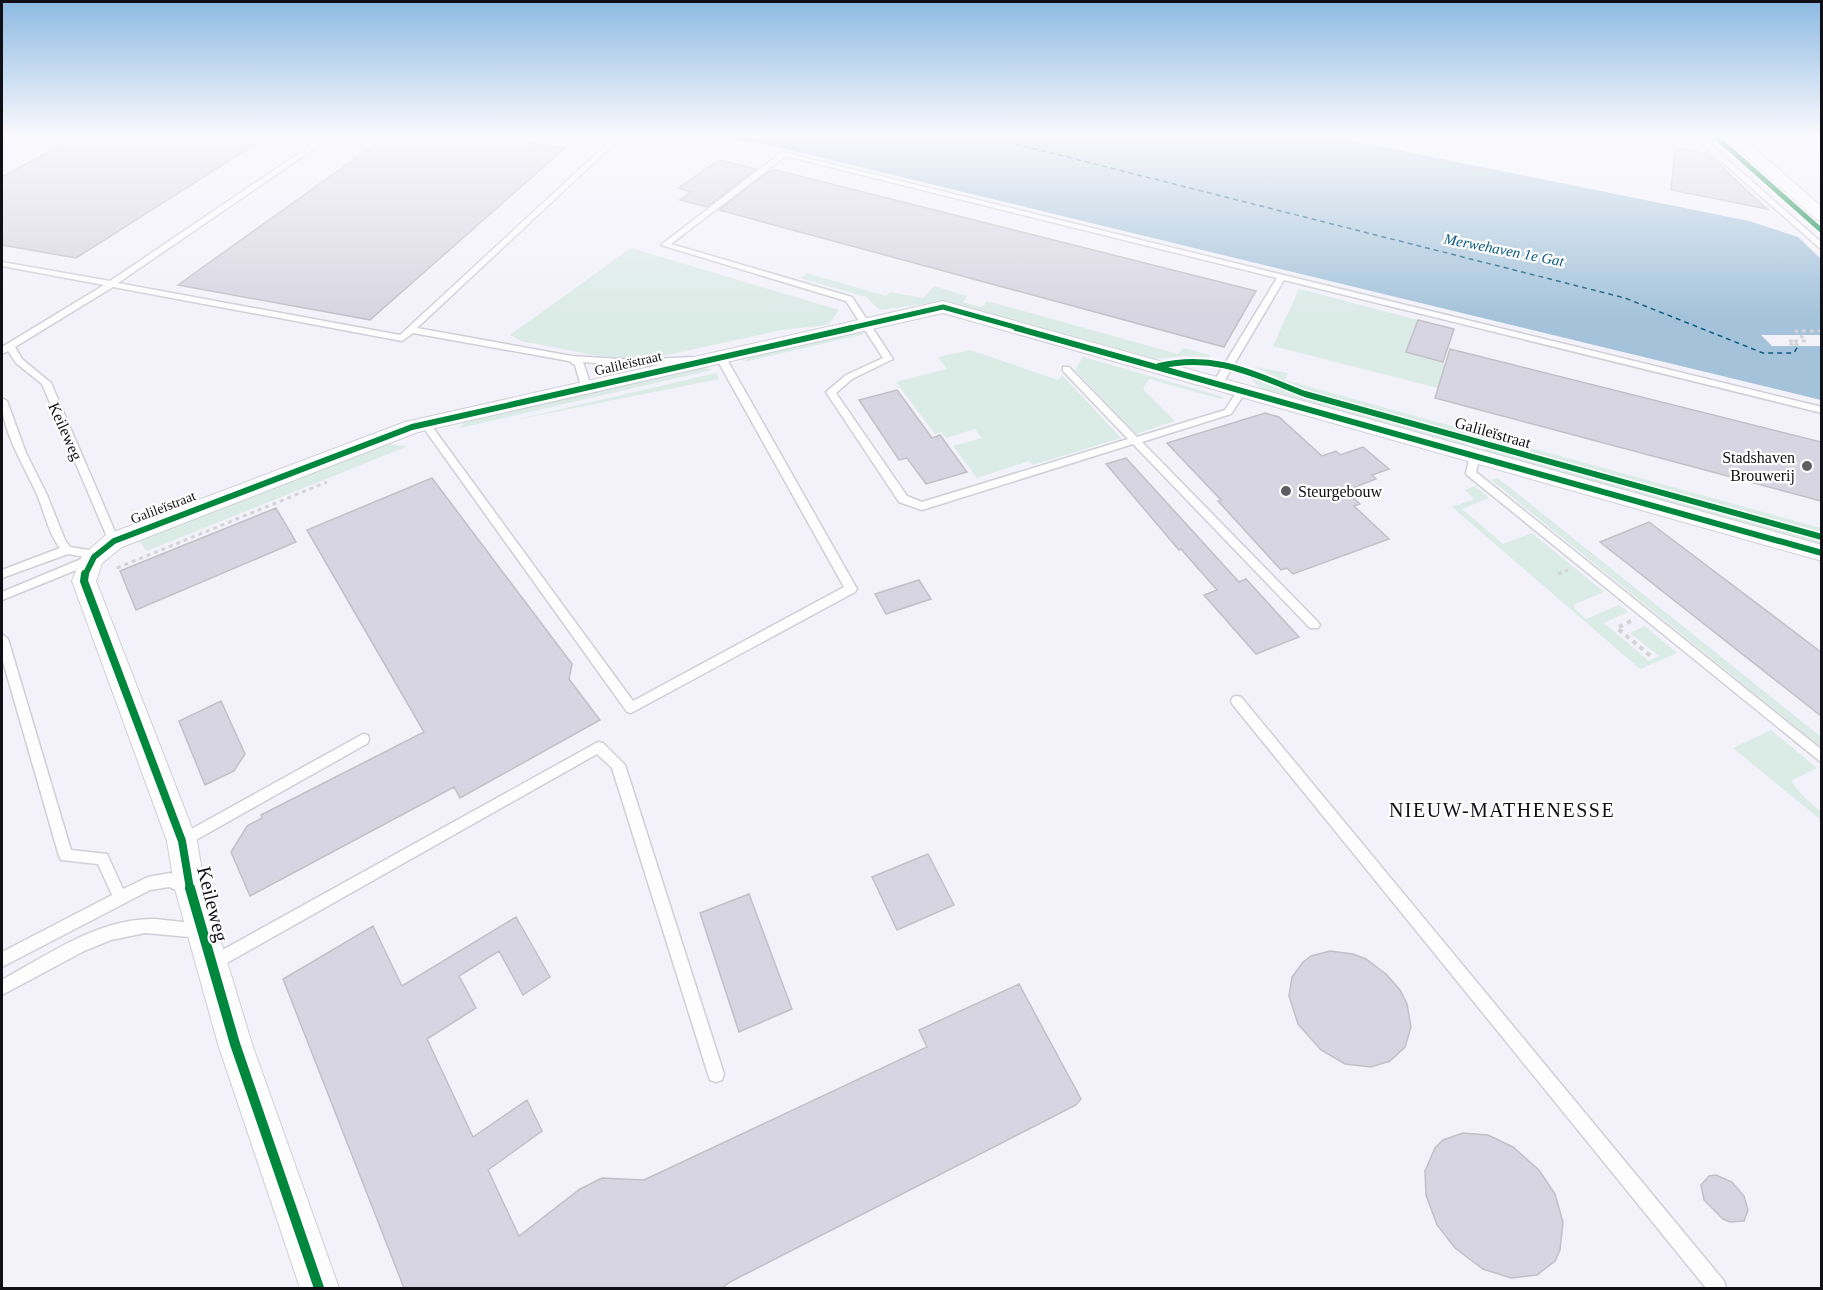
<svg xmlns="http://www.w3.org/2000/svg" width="1823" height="1290" font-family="Georgia,serif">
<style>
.green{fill:#dbebe6}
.water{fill:#a4c3da}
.pier{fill:#f3f2fa}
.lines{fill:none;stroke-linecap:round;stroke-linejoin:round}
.ferry{stroke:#0a5b82;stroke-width:1.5;stroke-dasharray:5 4;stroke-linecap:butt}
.building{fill:#d7d5e1;stroke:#c2c0c7;stroke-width:1.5}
.service-casing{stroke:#d0cfd6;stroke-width:3}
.minor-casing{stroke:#d0cfd6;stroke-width:2}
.path-far1{stroke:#d4d3d5;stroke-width:3;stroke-dasharray:4 4;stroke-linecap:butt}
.path{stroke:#d4d3d5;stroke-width:4;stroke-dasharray:4.5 4.5;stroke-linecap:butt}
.service{fill:#fdfdfe;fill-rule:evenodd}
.minor{fill:#fdfdfe;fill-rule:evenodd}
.cycleway-far3-casing{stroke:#fff;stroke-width:8}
.cycleway-far2-casing{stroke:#fff;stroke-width:9}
.cycleway-far1-casing{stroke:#fff;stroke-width:12}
.cycleway-casing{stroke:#fff;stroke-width:14}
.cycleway-far3{stroke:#00873e;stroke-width:5}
.cycleway-far2{stroke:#00873e;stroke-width:6}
.cycleway-far1{stroke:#00873e;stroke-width:8}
.cycleway{stroke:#00873e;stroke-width:10}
.poi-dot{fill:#5f5e65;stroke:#fff;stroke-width:2}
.labels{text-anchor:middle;stroke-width:4.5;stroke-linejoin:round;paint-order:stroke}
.far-street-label{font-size:14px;fill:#100f15;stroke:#fff}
.far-water-label{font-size:15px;font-style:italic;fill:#0a5b82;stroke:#fff}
.street-label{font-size:16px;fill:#100f15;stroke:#fff}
.poi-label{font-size:16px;fill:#100f15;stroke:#fff;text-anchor:end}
.quarter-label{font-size:20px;letter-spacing:1.5px;fill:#100f15;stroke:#fff}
.near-street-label{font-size:20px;fill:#100f15;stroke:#fff}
</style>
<rect width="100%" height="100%" fill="#f3f2fa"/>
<path class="green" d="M631 248 839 310 829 324 820 326 782 330 648 359 609 358 521 341 510 335Z
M807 273 886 296 890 292 923 298 934 286 967 296 963 302 982 307 987 301 1178 354 1184 348 1210 355 1209 357 1183 356 1156 359 946 301 880 310 866 297 800 278Z
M1299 289 1418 320 1406 352 1446 364 1438 388 1273 346Z
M856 331 865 334 744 362 751 355Z
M970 350 1058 380 1062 375 1121 438 1033 465 1029 461 977 478 953 446 982 438 975 429 946 438 941 432 935 434 896 382 947 369 938 357Z
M1083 357 1224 397 1221 399 1149 379 1143 389 1175 421 1136 434 1075 370Z
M700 367 712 370 460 428 465 421Z
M1255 367 1288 373 1285 380 1821 528V534L1303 390Z
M716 373 719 379 510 421Z
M1246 373 1289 392 1465 442 1469 446 1260 388Z
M383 444 408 446 147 551 138 540Z
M1488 448 1821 541V545L1481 450Z
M1498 478 1821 737V747L1491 480Z
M1475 486 1489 498 1462 509 1503 544 1532 533 1604 592 1575 604 1574 608 1586 619 1619 605 1628 612 1604 623 1649 661 1659 656 1630 633 1645 626 1677 653 1640 669 1452 507 1474 499 1465 490Z
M1771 730 1817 768 1791 781 1803 796 1821 812V820L1733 748Z"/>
<path class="water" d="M701 135H1323L1749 221 1798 237 1821 259V400L769 145Z"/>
<path class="pier" d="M1761 335H1821V346H1772Z"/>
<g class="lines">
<path class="ferry" d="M980 135 1625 298 1763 353H1794L1798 346"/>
</g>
<path class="building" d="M79 135H270L76 258 2 245V177Z
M388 135H477L565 148 370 320 178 285Z
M1675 148 1708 154 1767 209 1671 190Z
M719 160 756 169 707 207 680 200 691 192 678 188Z
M776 170 1256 291 1224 347 719 210 768 172Z
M1418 320 1454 329 1443 362 1406 352Z
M1450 349 1821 442V501L1435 398Z
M897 390 932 438 940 435 967 472 926 484 907 458 899 460 859 400Z
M1265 413 1279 417 1322 456 1336 451 1340 455 1363 447 1389 469 1372 475 1376 479 1355 487 1359 492 1350 495 1360 504 1354 506 1389 539 1293 574 1287 568 1281 570 1218 501 1221 500 1167 443Z
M1126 458 1239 582 1246 579 1299 637 1256 654 1204 595 1217 590 1181 549 1179 550 1106 464Z
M432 478 572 664 569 679 600 720 460 798 454 787 250 896 231 852 247 826 262 818 261 815 424 732 307 530Z
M276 508 296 542 136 610 120 571Z
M1649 522 1821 652V716L1600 542Z
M919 580 931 599 886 614 875 594Z
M221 701 245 754 234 771 205 785 179 721Z
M928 854 954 905 897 930 872 877Z
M749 894 792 1009 739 1032 700 913Z
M516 917 550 977 523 995 499 951 459 976 476 1008 427 1039 473 1137 527 1100 542 1131 488 1170 519 1236 580 1189 602 1178 644 1180 927 1047 919 1030 1019 984 1081 1099 1076 1105 730 1282 722 1288H404L283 979 373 926 402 986Z
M1330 951 1353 954 1366 959 1386 974 1400 990 1407 1004 1411 1027 1405 1047 1390 1061 1371 1067 1345 1064 1321 1050 1298 1024 1289 996 1292 977 1303 962 1311 956Z
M1463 1133 1488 1135 1513 1147 1539 1170 1555 1194 1563 1222 1560 1250 1555 1261 1537 1275 1511 1278 1483 1269 1455 1248 1437 1225 1426 1195 1425 1171 1435 1148 1443 1140Z
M1716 1175 1732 1182 1744 1196 1748 1210 1744 1221 1730 1222 1723 1219 1704 1200 1701 1185 1709 1176Z"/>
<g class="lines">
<defs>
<path id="service" d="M14 135H23L2 147V142Z
M326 135H334L118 283 400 335 609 142 572 135H591L617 141 417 328 572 356 634 360 691 357 696 360 691 363 634 366 583 362 591 386 586 389 581 386 575 365 569 361 413 333 402 341 113 287 15 347 22 359 51 383 119 541 114 545 110 544 42 384 16 363 8 351 2 354V347L104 285 2 266V262L110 281Z
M1680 135H1705L1738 140 1739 141 1736 143 1705 140 1822 243V250L1696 139Z
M782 152 1822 407V413L1284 280 1223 383 1218 386 1213 383 1277 278 786 156 671 244 852 297 893 359 852 379 836 393 907 496 922 502 1128 439 1063 371V367H1069L1137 437 1225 410 1239 388H1245L1247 390 1231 414 1142 442 1318 622 1320 625 1318 628H1310L1133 444 922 510 899 502 826 392 846 375 883 358 846 301 661 245Z
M720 353 725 356 857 589 855 592 631 713 627 712 420 423 422 421H428L633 701 844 587 715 356Z
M2 398 7 401 26 453 47 495 65 540 70 547 95 551 101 555 96 562 2 600V592L86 557 68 554 2 578V570L60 548C49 534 45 514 38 497 26 468 0 430 2 398Z
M1475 452 1480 455 1476 472 1822 750V763L1467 475 1466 473 1470 455Z
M2 634 8 639 71 850 107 854 123 889 148 877 170 873 191 882 193 887 191 892 186 894 169 887 150 890 2 967V952L112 895 98 864 61 860 59 856 2 658Z
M1237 696 1241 697 1724 1281 1726 1288H1706L1233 705 1231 701 1233 697Z
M363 734 368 735 369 739 368 743 187 845 182 847 177 845 175 841 177 837Z
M598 742 603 743 625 765 724 1074 722 1080 716 1082 710 1080 708 1074 612 768 597 754 218 968 213 970 208 968 205 963 208 958Z
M155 919 201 924 206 926 208 931 206 936 201 938 145 933 111 940 84 951 2 995V980C49 954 99 918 155 919Z"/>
<path id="minor" d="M1723 135H1739L1822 207V221L1816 219Z
M943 301 1822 545V561L943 313 418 432 122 547 102 563 96 581 197 841 205 889 252 1044 339 1288H300L218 1044 175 889 167 841 72 581 82 556 106 535 405 422Z"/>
</defs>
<use href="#service" class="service-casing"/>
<use href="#minor" class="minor-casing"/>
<path class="path-far1" d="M1793 341H1788L1793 346
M1798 346 1793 341H1806L1796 331H1822
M117 568 327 482
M1558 574 1568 570"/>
<path class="path" d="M1631 621 1617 628 1652 657"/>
<use href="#service" class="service"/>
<use href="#minor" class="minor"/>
<defs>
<path id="cycleway-far3" d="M1714 135 1822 231
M846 329 943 307 1022 329"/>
<path id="cycleway-far2" d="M1016 328 1822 553
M1159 366C1216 353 1253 374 1305 394L1822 537
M85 575 94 557 114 541 412 427 852 328"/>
<path id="cycleway-far1" d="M85 574 84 581 182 841 190 889"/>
<path id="cycleway" d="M190 888 235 1044 319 1288"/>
</defs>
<use href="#cycleway-far3" class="cycleway-far3-casing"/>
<use href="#cycleway-far2" class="cycleway-far2-casing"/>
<use href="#cycleway-far1" class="cycleway-far1-casing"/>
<use href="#cycleway" class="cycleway-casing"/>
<use href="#cycleway-far3" class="cycleway-far3"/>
<use href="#cycleway-far2" class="cycleway-far2"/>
<use href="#cycleway-far1" class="cycleway-far1"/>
<use href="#cycleway" class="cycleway"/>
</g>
<linearGradient id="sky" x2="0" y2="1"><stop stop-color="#8dbae2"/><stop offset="0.43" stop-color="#faf9fd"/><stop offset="1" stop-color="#faf9fd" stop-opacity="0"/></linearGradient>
<rect width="1823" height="316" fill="url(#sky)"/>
<g class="poi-dot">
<circle cx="1807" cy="466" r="6"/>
<circle cx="1286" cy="491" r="6"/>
</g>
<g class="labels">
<g class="far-street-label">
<text transform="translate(628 363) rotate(-13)" y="5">Galileïstraat</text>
<text transform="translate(163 507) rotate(-21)" y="5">Galileïstraat</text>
</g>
<g class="far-water-label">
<text transform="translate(1504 250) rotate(11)" y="5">Merwehaven 1e Gat</text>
</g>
<g class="street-label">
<text transform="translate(66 431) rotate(66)" y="6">Keileweg</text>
<text transform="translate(1493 432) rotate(16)" y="6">Galileïstraat</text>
</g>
<g class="poi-label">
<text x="1795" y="463">Stadshaven<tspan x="1795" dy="18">Brouwerij</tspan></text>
<text x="1298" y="497" text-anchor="start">Steurgebouw</text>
</g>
<g class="quarter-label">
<text x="1502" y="817">NIEUW-MATHENESSE</text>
</g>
<g class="near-street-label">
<text transform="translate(213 904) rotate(76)" y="7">Keileweg</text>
</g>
</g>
<rect width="1823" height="1290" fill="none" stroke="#100f15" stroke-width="6"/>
</svg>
